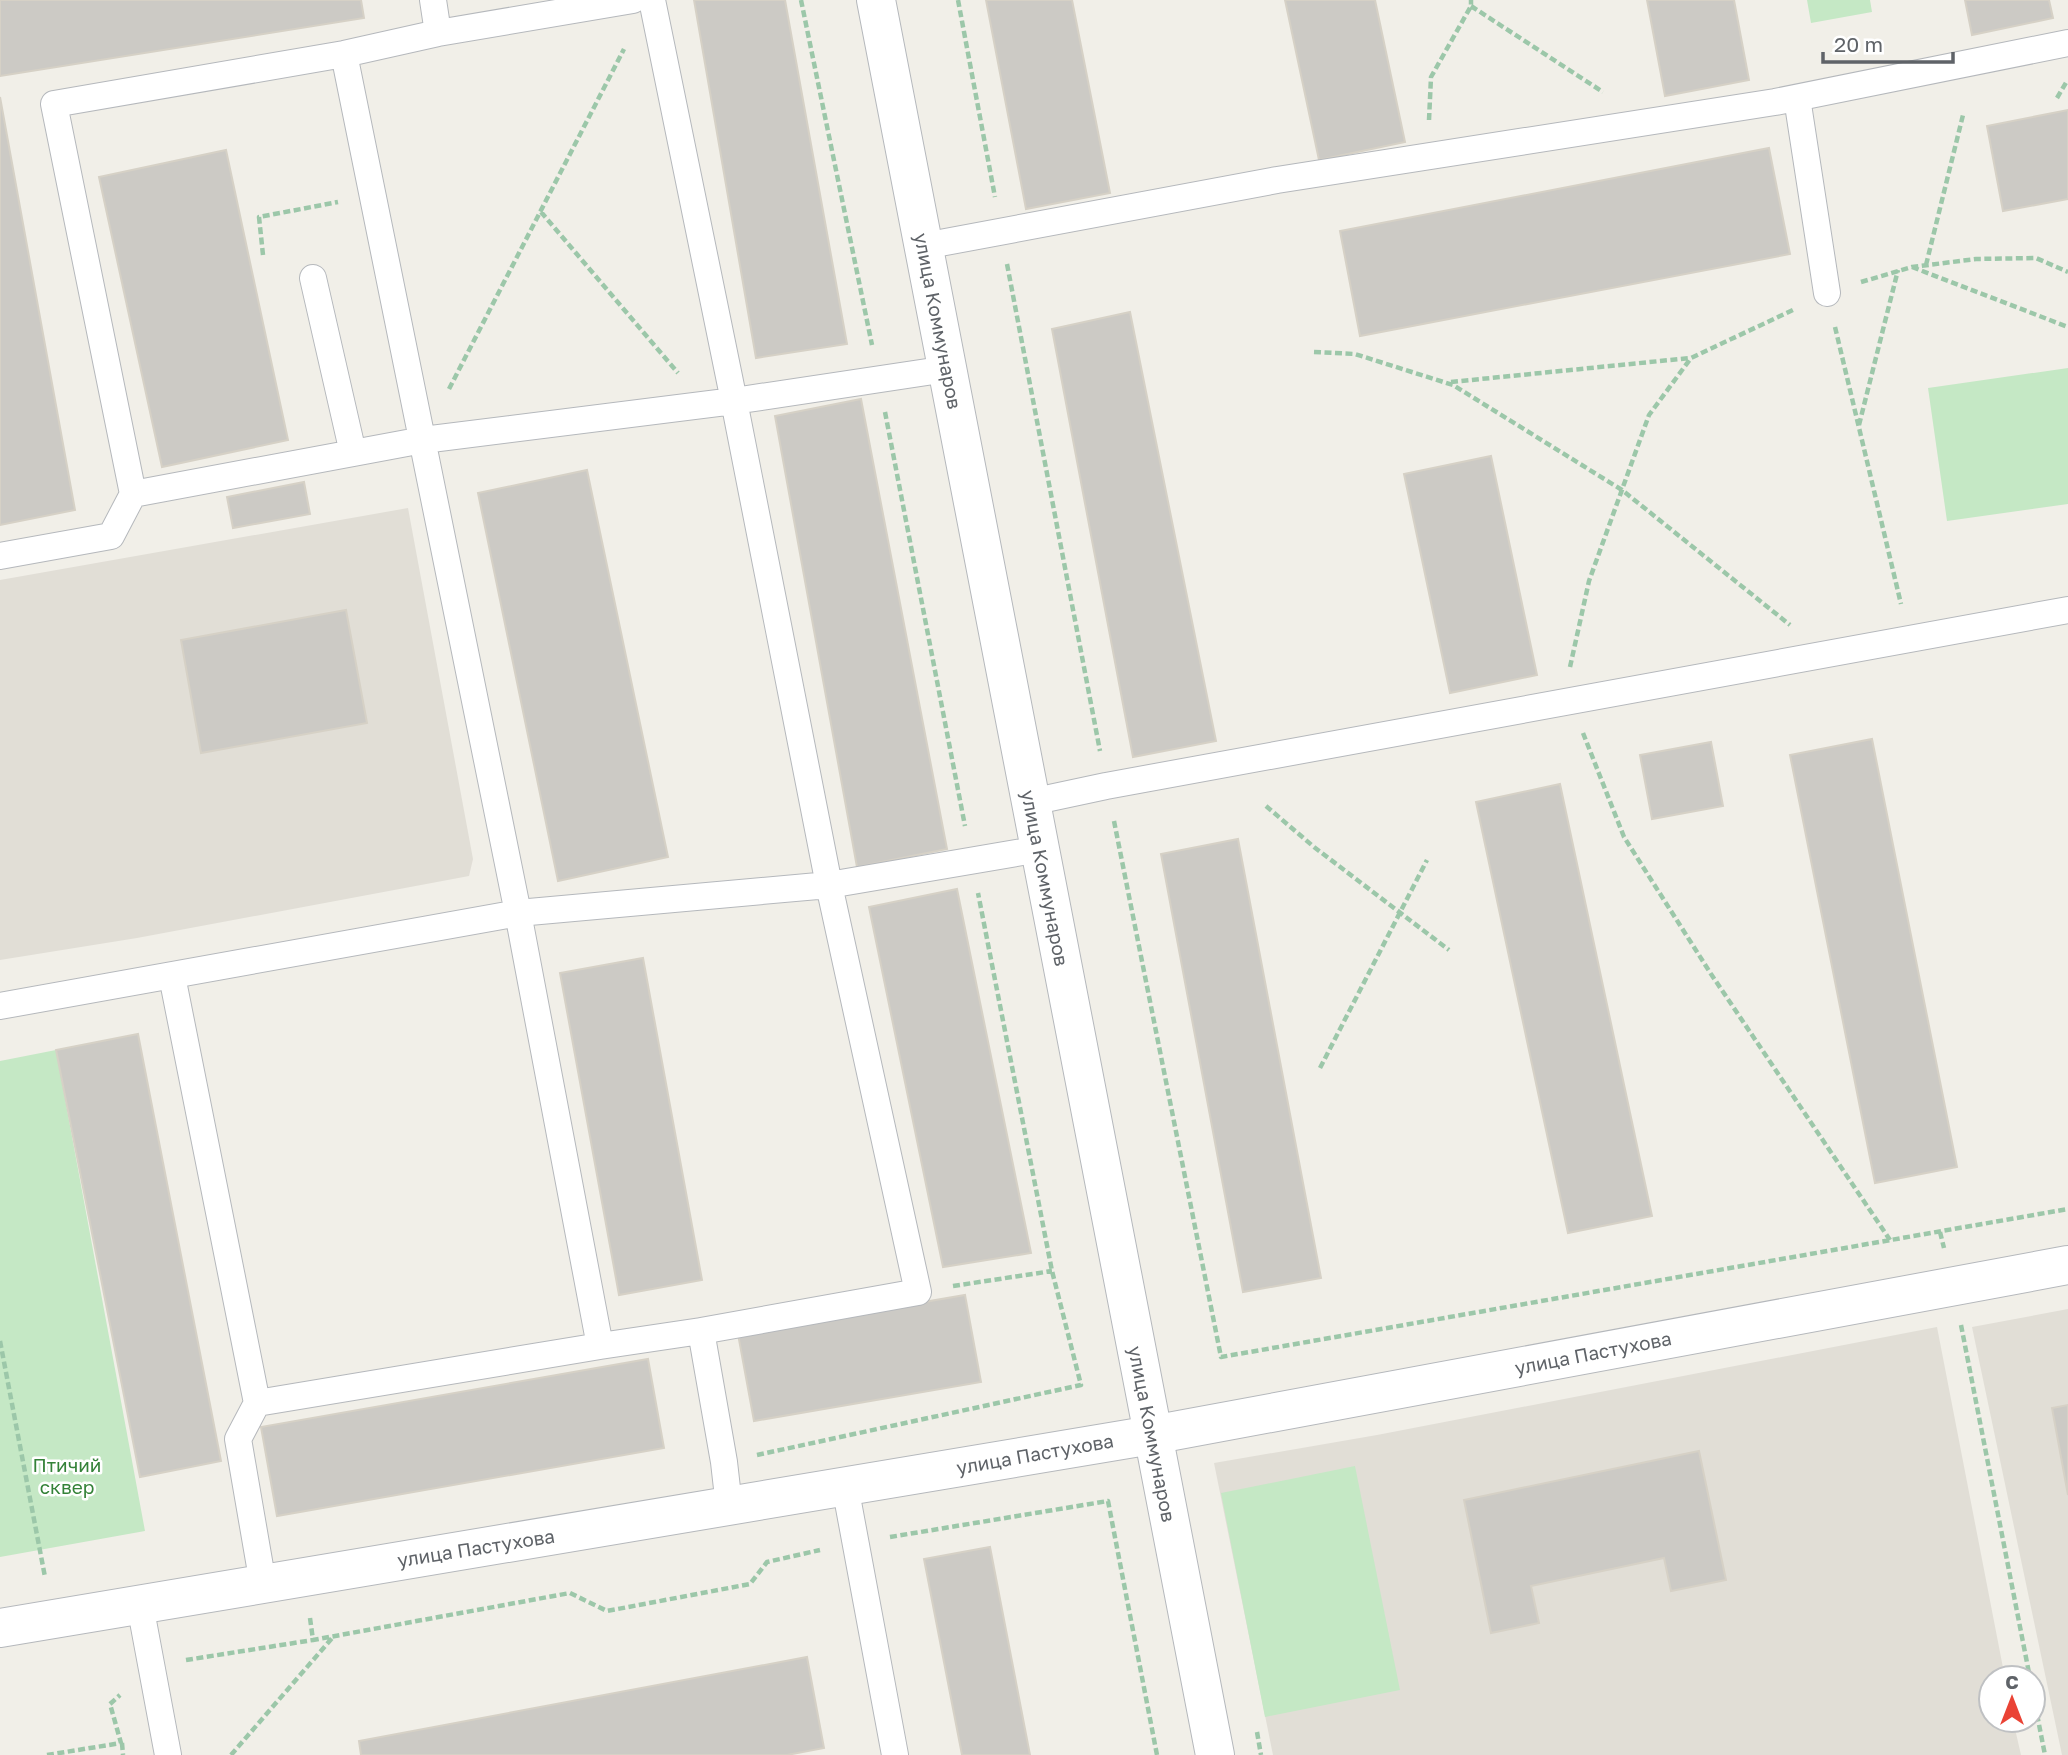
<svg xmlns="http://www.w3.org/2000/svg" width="2068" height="1755" font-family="'Golos Text',sans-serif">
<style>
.education{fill:#e1ded6}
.green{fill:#c5e8c5}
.building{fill:#cccac5;stroke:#d6d1c6;stroke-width:2}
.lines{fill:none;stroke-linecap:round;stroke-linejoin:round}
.service-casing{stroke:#b5b8bc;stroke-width:28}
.minor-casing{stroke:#b5b8bc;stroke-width:40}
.tertiary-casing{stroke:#b5b8bc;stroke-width:40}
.path{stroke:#9cc7a9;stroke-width:4.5;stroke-dasharray:7 3.5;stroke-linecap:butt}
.service{stroke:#fff;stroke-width:26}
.minor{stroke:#fff;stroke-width:38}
.tertiary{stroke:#fff;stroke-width:38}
.labels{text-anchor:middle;stroke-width:5;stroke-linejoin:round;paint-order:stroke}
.street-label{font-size:19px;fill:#5f6368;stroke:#fff}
.park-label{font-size:19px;fill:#348238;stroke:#fff}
</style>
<rect width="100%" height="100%" fill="#f1efe8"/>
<path class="education" d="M408 508 473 859 469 876 137 938 0 960V580Z
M2068 1309V1755H2062L1972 1327Z
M1937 1327 2005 1678H1991V1720H2013L2021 1755H1273L1214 1463 1377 1435Z"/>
<path class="green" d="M1807 0H1870L1872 12 1811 23Z
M2068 368V504L1947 521 1928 388Z
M56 1050 145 1531 0 1557V1061Z
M1355 1466 1400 1690 1265 1717 1221 1493Z"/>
<path class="building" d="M0 0H361L364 18 0 76Z
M694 0H785L847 344 756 358Z
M986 0H1072L1110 193 1026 209Z
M1285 0H1375L1405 142 1319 160Z
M1647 0H1734L1749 80 1665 96Z
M1965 0H2049L2053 18 1972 35Z
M0 97 75 510 0 525Z
M2068 110V199L2003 211 1987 126Z
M1769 148 1790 254 1360 336 1340 231Z
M226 150 288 440 162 467 99 177Z
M1130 312 1216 741 1133 757 1052 329Z
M861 399 947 849 857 867 775 416Z
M1491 456 1537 675 1450 693 1404 474Z
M587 470 668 857 558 881 478 493Z
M304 482 310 514 233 528 227 497Z
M346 610 367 723 201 753 181 640Z
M1872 739 1957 1167 1875 1183 1790 755Z
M1711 742 1723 806 1652 819 1640 755Z
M1560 784 1652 1216 1568 1233 1476 802Z
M1238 839 1321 1278 1243 1292 1161 854Z
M957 889 1031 1253 943 1267 869 907Z
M643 958 702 1280 619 1295 560 973Z
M138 1034 221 1461 140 1477 56 1050Z
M965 1295 981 1382 754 1421 738 1334Z
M648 1359 664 1448 277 1516 261 1427Z
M2068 1405V1495L2052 1408Z
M1699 1451 1726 1580 1671 1591 1664 1558 1531 1586 1539 1623 1491 1633 1464 1500Z
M990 1547 1030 1755H962L924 1559Z
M807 1657 824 1748 787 1755H361L359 1741Z"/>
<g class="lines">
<defs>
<path id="service" d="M433 0 438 33
M652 0 734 401 829 885 918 1292 701 1331 724 1462 729 1506
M1797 98 1827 293
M924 246 1277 180 1775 102 2068 43
M313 278 353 453
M133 494 54 104 344 54 438 33 633 0
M0 556 111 536 133 494 423 440 734 401 947 369
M1031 802 1106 786 2068 610
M172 976 257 1403
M0 1006 518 913 829 885 1040 849
M600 1346 701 1331
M845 1486 895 1755
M263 1584 238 1439 257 1403 600 1346 518 913 344 54
M140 1605 168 1755"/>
<path id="minor" d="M0 1628 1152 1435 2068 1265"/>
<path id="tertiary" d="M876 0 1215 1755"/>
</defs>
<use href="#service" class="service-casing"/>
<use href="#minor" class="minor-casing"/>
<use href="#tertiary" class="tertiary-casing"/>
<path class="path" d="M801 0 872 345
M958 0 995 197
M1471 6 1603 92
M2057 98 2067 81
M1429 120 1431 77 1471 6V0
M541 212 678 373
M263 255 259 217 338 202
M1007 264 1100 751
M1926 265 1963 115
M1912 267 2068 327
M1861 282 1912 267 1976 259 2036 258 2068 272
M1835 327 1901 604
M1314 352 1355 354 1453 385 1622 490 1790 625
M1451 382 1690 358
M449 389 624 49
M885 412 965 826
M1859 425 1898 270
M1570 667 1589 581 1649 415 1691 358 1795 309
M1583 733 1624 837 1711 974 1890 1240
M1266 806 1314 847 1449 950
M1114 821 1221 1357 2068 1209
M1320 1068 1427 860
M1940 1232 1944 1248
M953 1286 1052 1271
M1961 1325 2030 1678
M0 1341 45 1577
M757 1455 1081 1385 1052 1271 978 893
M890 1537 1108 1501 1157 1755
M310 1618 313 1640 570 1593 607 1611 750 1584 767 1562 820 1550
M186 1660 313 1640
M2033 1694 2045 1755
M1257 1732 1261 1755
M122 1743 123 1755
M47 1755 121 1743 110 1704 120 1695
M231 1755 333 1637"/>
<use href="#service" class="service"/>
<use href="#minor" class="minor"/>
<use href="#tertiary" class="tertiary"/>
</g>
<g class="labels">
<g class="street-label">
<text transform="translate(938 321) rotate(79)" y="7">улица Коммунаров</text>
<text transform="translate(1045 878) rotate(79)" y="7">улица Коммунаров</text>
<text transform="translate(1593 1353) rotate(-11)" y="7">улица Пастухова</text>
<text transform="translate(1152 1434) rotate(79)" y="7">улица Коммунаров</text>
<text transform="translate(1035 1454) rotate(-10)" y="7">улица Пастухова</text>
<text transform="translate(476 1548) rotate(-9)" y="7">улица Пастухова</text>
</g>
<g class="park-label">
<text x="67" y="1472">Птичий<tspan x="67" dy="22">сквер</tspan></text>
</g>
</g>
<g transform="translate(2012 1699)"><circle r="33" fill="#ffffff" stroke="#bfc1c3" stroke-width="2"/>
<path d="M0-5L12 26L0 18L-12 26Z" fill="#ea4335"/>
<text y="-10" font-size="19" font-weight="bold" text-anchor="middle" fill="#5f6368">С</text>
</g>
<path d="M1823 52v10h130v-10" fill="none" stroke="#5f6368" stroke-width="3.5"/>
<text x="1834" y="52" font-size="21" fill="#5f6368" stroke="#ffffff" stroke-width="5" paint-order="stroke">20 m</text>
</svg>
